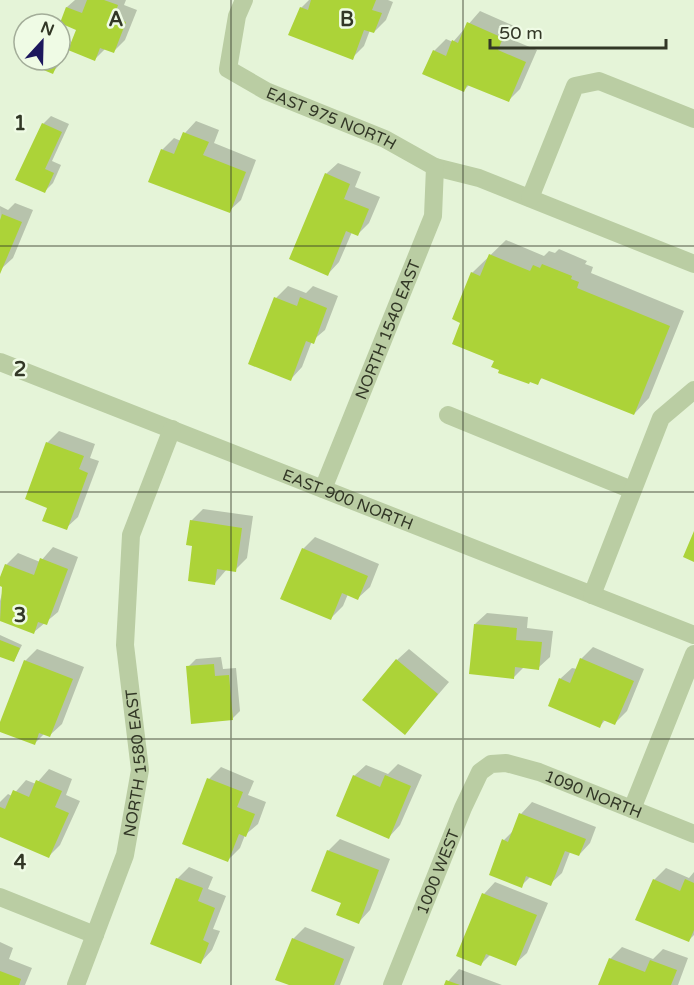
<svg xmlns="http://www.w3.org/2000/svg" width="694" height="985" font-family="'Varela Round',sans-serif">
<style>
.shadow{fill:#0003}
.building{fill:#acd338}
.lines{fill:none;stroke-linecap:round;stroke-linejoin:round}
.minor{stroke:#bacda3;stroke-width:18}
.grid{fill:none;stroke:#323726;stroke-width:1.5;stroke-opacity:0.55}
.labels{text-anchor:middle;stroke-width:5;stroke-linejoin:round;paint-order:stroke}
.street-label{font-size:16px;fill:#323726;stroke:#effbe5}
.grid-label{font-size:20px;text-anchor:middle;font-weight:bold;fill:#323726;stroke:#effbe5;stroke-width:5;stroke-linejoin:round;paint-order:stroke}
</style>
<rect width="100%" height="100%" fill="#e5f4d8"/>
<path class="shadow" d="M75 0H126L124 5 137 10 125 40 114 51 106 48 95 59 78 29 62 22 67 7Z
M309 0H388L393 2 386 20 374 32 370 30 364 46 352 58 301 8Z
M480 11 514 26 508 38 537 50 520 89 508 101 470 84 464 90 434 51 446 39 453 42Z
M60 37 70 41 60 64 53 72 30 60H60Z
M51 116 69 124 52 161 61 165 53 183 45 191 17 179 43 124Z
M196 121 219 130 214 143 256 160 241 200 229 211 162 150 174 138 181 141 185 133Z
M338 163 361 172 355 187 380 197 369 223 357 235 352 232 339 262 328 274 326 174Z
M15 203 33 210 13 258 1 269 0 206 8 210Z
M506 240 544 256 549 251 555 253 559 249 587 261 585 264 593 267 591 273 684 311 649 398 634 414 543 377 537 383 496 360 462 322 472 273Z
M288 286 306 293 313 286 338 296 325 330 312 341 302 367 291 379 250 363 276 298Z
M59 431 95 444 90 458 99 461 78 517 66 528 49 507 47 443Z
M203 509 253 516 247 558 235 570 227 569 215 583 194 545 191 521Z
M315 537 379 564 370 587 358 598 348 594 343 606 331 618 303 549Z
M53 547 78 557 58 612 34 632 0 620V601L4 586 0 585V581L6 565 18 553 40 562Z
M487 613 528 617 527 628 553 631 550 657 538 668 524 667 514 677 475 624Z
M0 635 22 645 14 661 0 655Z
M593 647 644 669 627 711 615 723 606 719 600 726 560 679 572 668 577 669 581 659Z
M37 649 84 667 62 724 50 735 45 733 34 744 0 730V726L25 661Z
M409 649 449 682 405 733 397 660Z
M221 657 223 669 236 668 240 711 232 719 188 667 196 659Z
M398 764 422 775 400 825 389 837 354 776 366 765 388 774Z
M221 767 254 781 248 795 266 802 258 824 245 835 240 848 228 860 209 779Z
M49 769 72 779 66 795 80 801 60 845 49 856 0 835V802L8 794 12 796 26 780 36 784Z
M532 802 596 827 590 843 579 855 570 852 562 873 550 884 530 877 521 886 504 840 515 829 521 814Z
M340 839 390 859 370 910 359 922 343 902 328 851Z
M189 867 213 877 208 889 226 896 213 929 220 931 212 950 201 962 177 879Z
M666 868 689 878 694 872V935L689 940 654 880Z
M495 882 548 903 527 953 515 964 491 954 481 964 458 955 484 894Z
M305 927 355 947 340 985H293V939Z
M0 942 13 948 9 959 32 968 25 985H0Z
M622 947 653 959 663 949 688 958 678 985H600L610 959Z
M459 969 502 985H445Z"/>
<path class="building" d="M87 0H104L118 5 114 17 126 22 114 53 100 48 95 61 68 50 76 30 60 23 66 7 82 13Z
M311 0H376L372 10 382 13 374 33 364 30 353 60 288 35 300 7 308 10Z
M467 22 503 38 498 50 526 62 509 102 467 85 464 92 422 74 433 50 446 56 452 40 458 43Z
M29 60H59L53 74 27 63Z
M42 123 62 132 45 169 54 173 45 193 15 180Z
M183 132 209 142 203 155 246 172 230 213 148 182 161 149 174 154Z
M325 173 350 184 344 199 369 209 358 236 346 231 328 276 289 259Z
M2 214 22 222 0 274V220Z
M489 254 530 271 533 265 540 268 542 264 572 276 571 279 579 282 577 288 670 326 634 415 541 378 538 385 530 382 529 384 498 373 499 370 491 367 494 361 452 344 460 323 452 319 471 272 480 276Z
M274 297 297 306 300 297 327 308 314 344 306 341 291 381 248 364Z
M46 442 84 456 79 469 88 473 67 530 42 521 47 508 25 499Z
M190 520 242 528 236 572 217 569 215 585 188 581 192 546 186 545Z
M694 531V562L683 557Z
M302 548 368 576 358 600 342 593 331 620 280 599Z
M40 558 68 569 47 625 38 622 34 634 0 621 2 587 0 586V577L5 564 34 575Z
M474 624 517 628 516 640 542 642 539 670 515 667 514 679 469 674Z
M0 640 20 648 14 662 0 657Z
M580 658 634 681 615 725 603 720 600 728 548 706 559 678 570 683Z
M396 659 438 694 405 735 362 700Z
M24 660 73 679 50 737 39 733 35 745 0 732V722Z
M214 664 215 676 229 675 233 720 191 724 186 666Z
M353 775 380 787 385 775 411 786 389 839 336 816Z
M207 778 243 792 237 807 255 814 246 837 239 834 228 862 182 844Z
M36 780 62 791 55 807 69 813 49 858 0 837V807L5 809 13 790 29 797Z
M519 813 586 839 579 856 565 851 551 886 526 876 522 888 489 875 502 839 508 842Z
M327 850 379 870 359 924 336 915 341 903 311 891Z
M176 878 203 888 198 901 215 908 203 940 209 943 201 964 150 944Z
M653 879 680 891 685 879 694 883V930L689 942 635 920Z
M482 893 537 915 516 966 486 954 481 966 456 956Z
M292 938 344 959 334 985H289L275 980Z
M609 958 645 972 650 960 677 970 671 985H598Z
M0 971 21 979 19 985H0Z
M446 980 460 985H444Z"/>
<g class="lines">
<g class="minor">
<path id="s1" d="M244 0 237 16 228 69 266 91 385 139 435 167 479 178 694 264"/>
<path d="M530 198 575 86 599 81 694 119"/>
<path id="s2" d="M0 362 694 635"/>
<path d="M448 415 632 490"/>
<path id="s3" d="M323 489 433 216 435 167"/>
<path d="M592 595 661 418 694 390"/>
<path d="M632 809 694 654"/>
<path d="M0 897 95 935"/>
<path id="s4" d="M76 985 125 855 140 770 125 645 131 535 172 429"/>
<path id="s5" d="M392 985 463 808 480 772 491 764 506 763 539 772 694 834"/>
</g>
</g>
<path class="grid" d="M231 0V985M463 0V985M0 246H694M0 492H694M0 739H694"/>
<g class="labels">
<g class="street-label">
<text dy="6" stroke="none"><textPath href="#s1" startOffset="186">EAST 975 NORTH</textPath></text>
<text dy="6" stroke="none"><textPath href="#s3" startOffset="172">NORTH 1540 EAST</textPath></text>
<text dy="6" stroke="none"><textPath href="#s2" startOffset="374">EAST 900 NORTH</textPath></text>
<text dy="6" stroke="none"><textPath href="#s4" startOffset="232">NORTH 1580 EAST</textPath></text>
<text dy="6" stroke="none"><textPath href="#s5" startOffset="352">1090 NORTH</textPath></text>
<text dy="6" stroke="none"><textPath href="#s5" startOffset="122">1000 WEST</textPath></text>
</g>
</g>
<g class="grid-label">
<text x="116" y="26">A</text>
<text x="347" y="26">B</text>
<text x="20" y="130">1</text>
<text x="20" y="376">2</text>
<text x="20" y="622">3</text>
<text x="20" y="869">4</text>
</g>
<g transform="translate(42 42) rotate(22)"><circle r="28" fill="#effbe5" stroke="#a3ad99" stroke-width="1.5"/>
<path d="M0-4.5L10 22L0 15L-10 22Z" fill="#1c175d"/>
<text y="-9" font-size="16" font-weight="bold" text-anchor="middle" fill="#323726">N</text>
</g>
<path d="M490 39v9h176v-9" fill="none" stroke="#323726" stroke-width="3"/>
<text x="499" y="39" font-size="18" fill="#323726" stroke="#effbe5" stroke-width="4.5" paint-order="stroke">50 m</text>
</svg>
